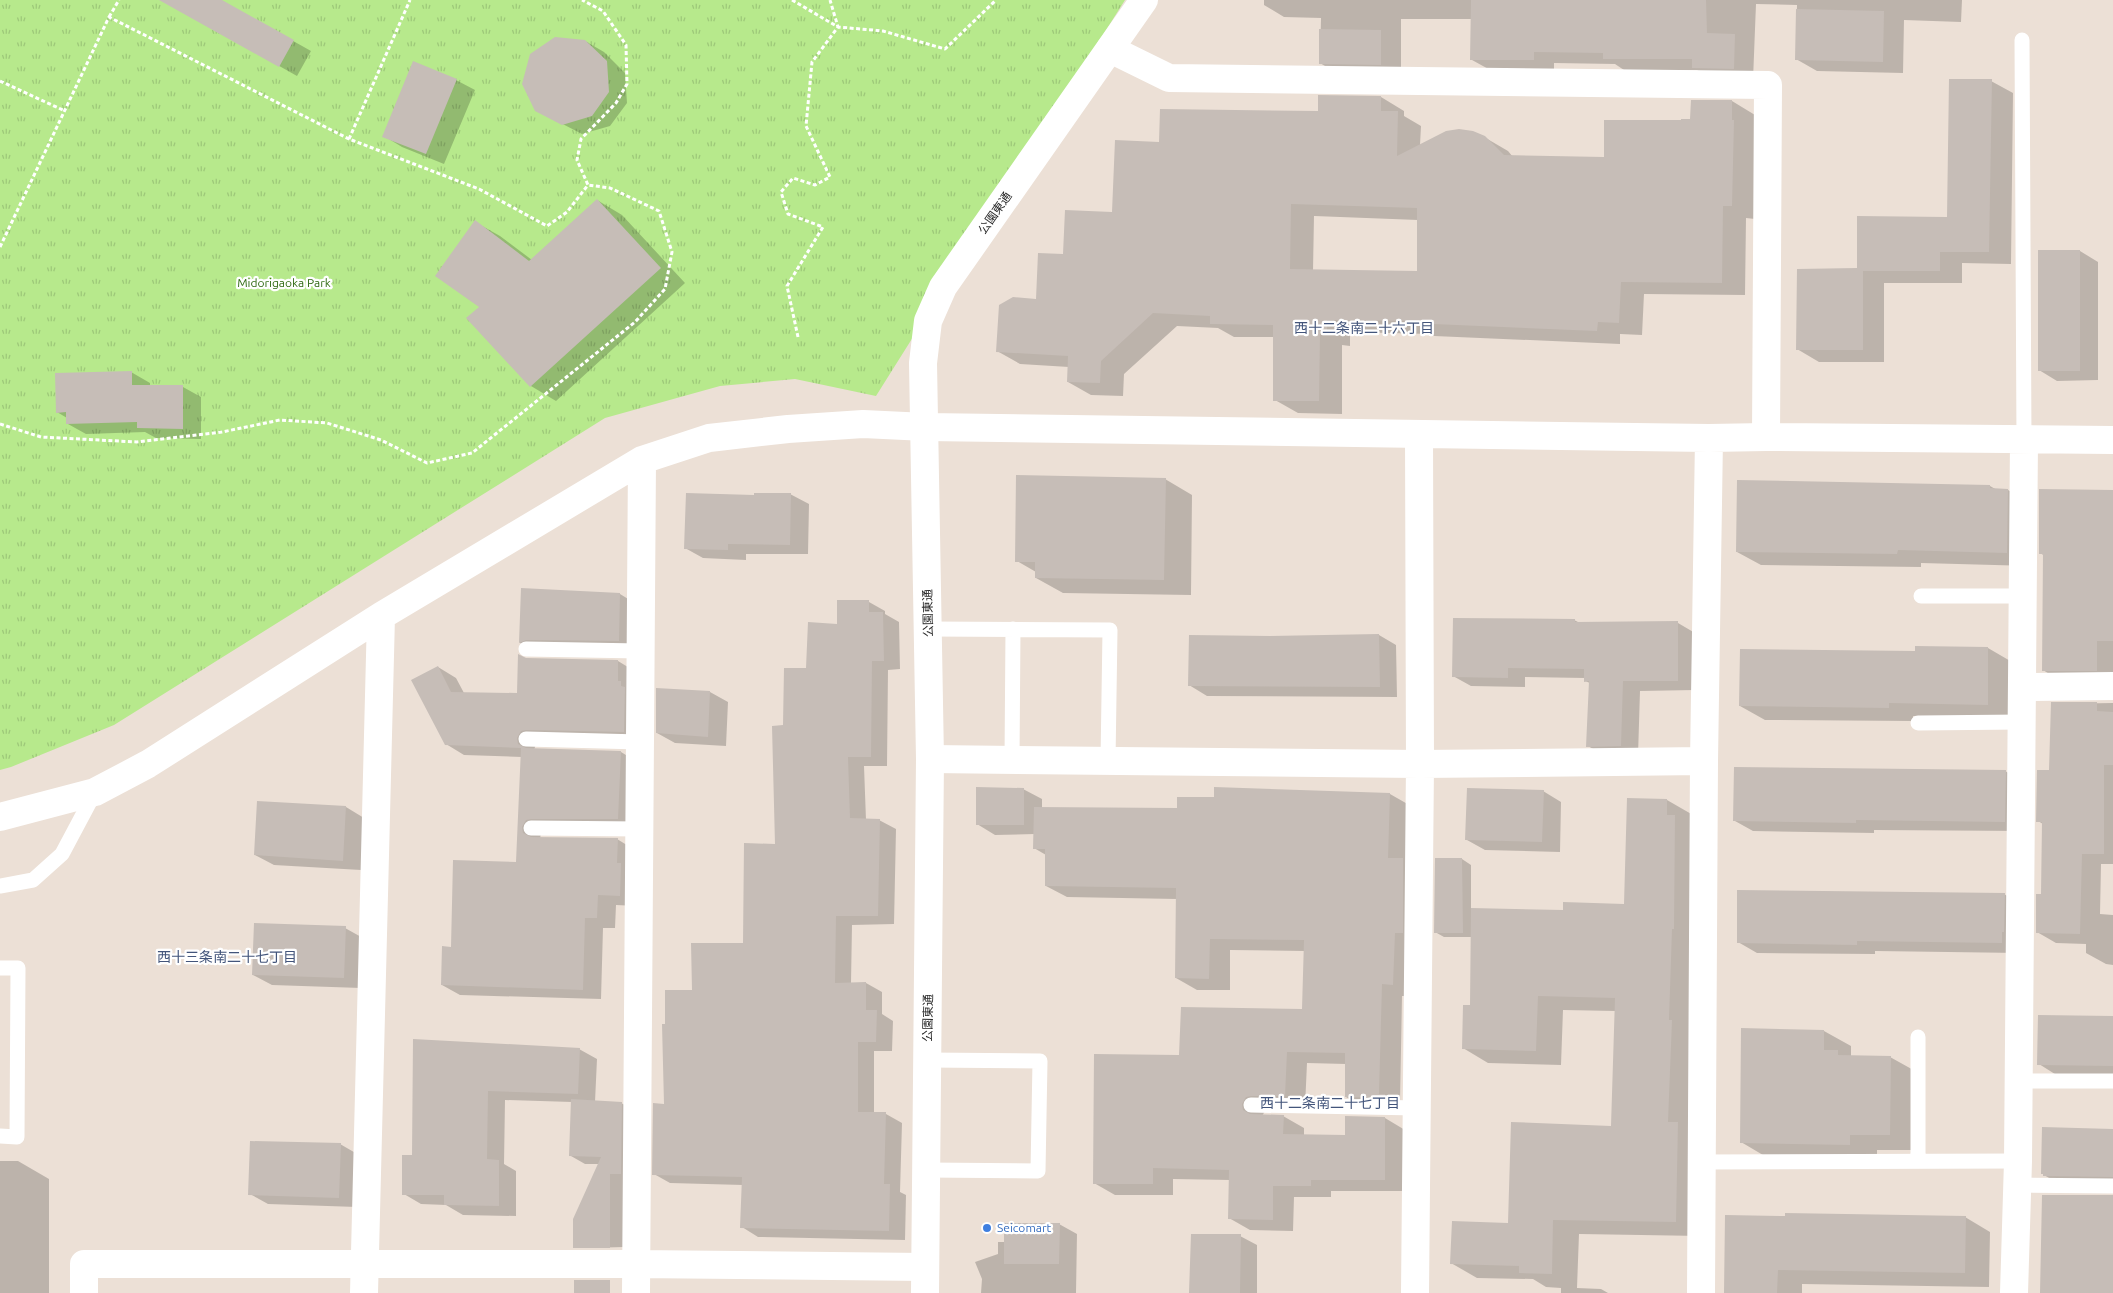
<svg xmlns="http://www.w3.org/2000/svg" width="2113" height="1293" font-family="Ubuntu,'Noto Sans JP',sans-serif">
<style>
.park{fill:url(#park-tufts)}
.shadow{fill:#0003;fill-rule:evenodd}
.building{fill:#c6bdb7;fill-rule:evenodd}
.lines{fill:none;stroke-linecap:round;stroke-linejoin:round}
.path{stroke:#fff;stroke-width:3;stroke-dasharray:4 2.5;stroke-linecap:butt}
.service{stroke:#fff;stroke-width:15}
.minor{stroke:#fff;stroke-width:28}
.tertiary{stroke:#fff;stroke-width:28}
.shop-dot{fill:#3f7fe0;stroke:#fff;stroke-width:2}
.labels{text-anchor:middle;stroke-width:4.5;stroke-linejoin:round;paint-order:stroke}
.street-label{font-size:12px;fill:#272727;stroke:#fff}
.park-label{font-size:12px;fill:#2f6912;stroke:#fff}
.shop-label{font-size:12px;fill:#366cbe;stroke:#fff;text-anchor:start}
.neighbourhood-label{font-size:14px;fill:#43557b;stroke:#fff}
</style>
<defs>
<pattern id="park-tufts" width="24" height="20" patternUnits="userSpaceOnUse" patternTransform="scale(1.25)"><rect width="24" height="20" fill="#b7e98c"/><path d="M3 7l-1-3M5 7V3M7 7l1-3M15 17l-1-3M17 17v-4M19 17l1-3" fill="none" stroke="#9dc879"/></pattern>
</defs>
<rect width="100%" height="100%" fill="#ece0d6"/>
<path class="park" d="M0 0H1125L876 396 795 379 720 386 605 418 114 725 11 767 0 770Z"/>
<path class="shadow" d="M198 0H220L311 51 297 76 189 15Z
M1264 0H1962L1961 22 1904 20 1903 73 1817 71 1796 59 1797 5 1756 4 1753 80 1713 79 1697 70H1624L1615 64 1554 63V71H1492L1472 60V19H1401V76L1340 75 1320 63 1321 18 1284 17 1264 5Z
M585 41 604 52 625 73 627 103 610 126 582 134 551 118Z
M456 80 475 90 444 164 402 147 384 136Z
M1991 81 2013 93 2011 264 1962 263V283H1884V362H1819L1797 349 1859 269 1948 219Z
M1381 97 1404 111V116L1421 126 1420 145 1484 137 1508 151 1513 157 1605 158 1691 120 1692 101H1732L1755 115V219L1746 218 1745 295 1644 294 1642 335 1620 334V344L1434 336 1430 334 1350 332V346L1342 345V414L1298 413 1275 400V337H1234L1218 328 1177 326 1124 374 1123 396 1091 395 1068 382 1069 367 1020 364 997 351 1037 300 1064 255 1114 213 1160 144 1319 113ZM1314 216 1418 220V272L1313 271Z
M597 200 622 215 685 283 556 401 531 386 468 318 481 306 475 222 500 236 532 260Z
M2039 251H2080L2098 262V380L2057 381 2039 370Z
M131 372 150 383V386L183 387 201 397V439L156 438 145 432 86 434 68 424 67 418 57 412Z
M1165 479 1192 495 1191 595 1063 593 1036 578V572L1017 561Z
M1990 486 1997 490H2008L2032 504 2031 566 1921 563V567L1761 565 1737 552Z
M2113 491V681L2062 682 2043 670 2045 556 2040 553Z
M790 494 809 504 808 554H746V560L703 558 685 548 755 496Z
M522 590 620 594 638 605 637 651 538 653 520 643Z
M869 602 885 611V614L899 622 900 669 888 670 887 766H864L866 820H879L896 829 894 924 852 925 851 983H866L882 992V1014L893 1021 892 1051H874V1113L886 1114 902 1123 900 1192 906 1195 905 1240 758 1237 742 1227 743 1185 670 1183 654 1174 665 1105 666 1025 693 991 745 944 776 845 785 726 807 670 838 625Z
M1574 620 1580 623H1678L1695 633V690L1640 691 1638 756H1605L1588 746 1590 683 1585 681V678L1525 677V687L1471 686 1453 676Z
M1379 635 1396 645 1397 697 1207 696 1189 685 1270 637Z
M1988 648 2012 662V718L1913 716V721L1765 720 1740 706 1917 652Z
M526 660 618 661 636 672 642 741 536 744 534 750 621 752 639 763 636 829 541 833 540 839H617L635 850 637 906 616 905 615 928H603L601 999 460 995 442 985 453 948 518 864 522 757 464 755 446 744 438 667 456 678 464 693 518 695Z
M710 692 728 702 726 746 675 743 657 733Z
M2113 703V864H2101L2100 914 2113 915V965L2106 964 2086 953V944L2056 943 2037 932 2042 895 2043 824 2038 821 2050 772 2052 704Z
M2005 771 2024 782 2023 831 1874 830V833L1753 831 1735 821Z
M1023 789 1042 799V808L1179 810 1215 798 1216 789 1390 794 1411 806 1413 996H1402L1400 1103 1367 1109 1346 1097V1064L1307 1063 1305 1107 1267 1108 1262 1116H1283L1304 1128V1135L1346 1136 1385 1118 1405 1130V1191H1331V1197H1294L1293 1231 1250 1230 1229 1218 1230 1180 1173 1179V1195H1115L1094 1183 1303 1010 1305 951 1230 950V990H1197L1176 978 1177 899 1067 897 1046 886V855L1034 848 1035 834 995 835 977 824Z
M1543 791 1561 802 1560 852 1485 850 1467 840Z
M1628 799 1667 800 1693 815 1702 1236 1579 1234 1577 1288 1601 1289 1608 1293H1561V1288L1546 1287 1533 1279 1477 1278 1451 1263 1509 1225 1612 1127 1616 1011 1563 1010 1561 1065 1488 1063 1463 1048 1471 1006 1472 937H1444L1435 932 1462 859 1471 865V909L1564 911 1626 905Z
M346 807 364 818 361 870 274 865 255 855Z
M2004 894 2022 905 2020 953 1875 951V954L1757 953 1738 942Z
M345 928 363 938 361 988 272 985 253 975Z
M2113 1017V1076H2058L2039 1064Z
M1824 1031 1851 1046V1056L1890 1057 1917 1072 1916 1150H1877V1160L1768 1158 1741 1142Z
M415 1040 579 1049 597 1059 595 1102 621 1103 636 1111 624 1247 589 1248 599 1164H585L571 1156 572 1102 505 1100 504 1164 516 1171V1216L463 1215 446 1205 421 1204 404 1194 414 1157Z
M2113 1130V1190L2068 1189 2044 1175Z
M340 1144 359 1155 357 1207 268 1204 250 1194Z
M0 1161H18L49 1179V1293H0Z
M1726 1216 1965 1217 1990 1232 1989 1287 1802 1284V1293H1725Z
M1059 1224 1077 1234 1076 1293H981L982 1279 975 1262 998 1254V1242H1005Z
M1240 1236 1257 1245V1293H1191Z"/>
<path class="building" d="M159 0H222L294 40 279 67Z
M1471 0H1706L1707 33 1735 34 1734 69 1692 68V59H1603V53L1534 52V60H1470Z
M1796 9 1884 11 1883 62 1795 60Z
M1319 29 1381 30V65L1319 64Z
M555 37 585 40 607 61 609 92 592 116 562 125 535 111 522 84 530 54Z
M413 61 457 79 426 154 382 137Z
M1949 79H1992L1989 252H1940V271H1863V350H1796L1797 269 1857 268V216L1947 217Z
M1318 95 1381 96V111H1398L1397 156 1446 131 1459 129 1473 131 1485 136 1504 155 1604 157V120H1681V119H1690L1691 100H1732V120H1734L1732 206H1723L1722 283 1621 282 1619 323 1598 322 1597 331 1410 323V321L1327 320V333H1320L1319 401H1273V325L1210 324V316L1153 313 1101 361 1100 383 1067 382 1068 356 996 352 999 305 1013 297 1036 299 1038 253 1063 254 1065 210 1112 212 1115 140 1159 142 1160 109 1318 111ZM1291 204 1417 208V271L1290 269Z
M597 199 661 268 530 387 466 318 479 307 435 276 475 220 529 261Z
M2038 250H2080V371H2038Z
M132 371V385H183V429L137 428V422L66 424V412L56 413 55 373Z
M1016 475 1166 478 1164 580 1035 578V562H1015Z
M1737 480 1990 485V488L2008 489 2007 553 1898 550 1897 554 1736 552Z
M2039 489 2113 490V641H2097V671H2042L2043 554H2039Z
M686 493 754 495V493H791L790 545 728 544V550L684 549Z
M521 588 620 593 619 641 526 640 519 643Z
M837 600H869V612H883L884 661H872L871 757H848L850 818 880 819 878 916H836L835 983 866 982V1010H877L876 1042H858V1112H886L884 1184H890L889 1231 740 1228 742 1177 652 1175 653 1103 664 1104 662 1024H665V990H692L691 943H743L744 843 775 844 772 726 783 725 784 668H806L808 622 837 624Z
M1453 618 1575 619V622L1678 621V681H1623L1621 746 1586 747 1589 681 1584 682V669L1508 668V678L1452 677Z
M1379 634 1380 687 1188 686 1189 635 1270 636Z
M1915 646 1988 647V705L1889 703V708L1739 706 1740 649 1915 651Z
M518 654 526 658 618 660V681H621V686L625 687 624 732 526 730 521 731 517 738 518 744 526 748 621 751 618 819H531L526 820 522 827 523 833 531 837 618 838 617 863H621L620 896 598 895 597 918H585L583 990 441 985 442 946 451 947 453 860 516 862 521 748 445 745 411 680 438 666 451 692 517 693Z
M656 688 710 691 708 737 656 733Z
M2051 702H2097V711L2113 712V765H2104V854H2082L2080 934 2036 933V894H2041L2042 822H2036L2037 770H2049Z
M1734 767 2006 770 2005 822 1856 820V823L1733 821Z
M976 787 1024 788V825H976Z
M1214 787 1390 793 1388 858H1403V933H1395L1393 985 1382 984 1379 1094H1385V1098L1345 1097V1053L1287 1052 1285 1096H1251L1246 1097 1242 1104 1243 1110 1250 1114 1284 1115 1283 1134 1345 1135V1116L1385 1117V1180H1311V1186H1273V1220L1228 1219 1229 1170 1153 1168V1184H1093L1094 1054 1179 1055 1181 1007 1302 1009 1304 940 1210 939 1209 979 1175 978 1176 888 1045 886V849H1033L1034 807 1177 808V797H1214Z
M1467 788 1544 790 1542 842 1465 840Z
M1627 798 1667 799V815H1675L1674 929H1672L1669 1020H1672L1668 1122H1678L1676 1222 1553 1220 1552 1274 1519 1273V1266L1450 1264 1452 1221 1508 1223 1511 1122 1611 1126 1615 998 1538 996 1536 1051 1462 1049 1463 1005H1470L1471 908 1563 910V902L1624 904Z
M257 801 346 806 343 861 254 855Z
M1435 858H1462L1463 933H1434Z
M1737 890 2005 893 2004 932H2002V943L1857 941V945L1737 943Z
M254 923 346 926 344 978 252 975Z
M2038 1015 2113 1016V1066L2037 1065Z
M1741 1028 1824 1030V1050H1838V1055L1891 1056 1890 1135H1850V1145L1740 1143Z
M413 1039 580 1048 578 1094 488 1091 487 1159 499 1160V1206L444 1205V1195H402V1155H412Z
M571 1099 622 1102 621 1174H610V1248H573V1219L601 1157 569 1156Z
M2042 1127 2113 1129V1177L2043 1176V1174H2041Z
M250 1141 341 1143 339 1198 248 1195Z
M2042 1195H2113V1293H2040Z
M1785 1213 1966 1216 1965 1273 1778 1270 1777 1293H1724L1725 1215 1785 1216Z
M1004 1223H1060L1059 1264H1004Z
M1191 1234H1241L1240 1293H1189Z
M574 1280H610V1293H574Z"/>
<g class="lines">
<path class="path" d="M792 0 838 27 883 31 945 49 996 0
M109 17 119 0
M0 81 65 111
M349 139 410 0
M0 247 109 17 349 139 479 189 547 226 567 212 588 185 577 160 581 139 616 103 627 84 626 45 603 11 582 0
M798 337 787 286 823 227 788 214 781 192 793 178 815 185 830 177 806 126 812 62 838 27 830 0
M0 424 41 437 137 442 222 432 280 420 327 423 381 440 427 463 472 453 635 322 665 289 672 252 659 211 610 188 588 185"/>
<path class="service" d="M2022 40 2024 440
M1921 596H2023
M929 629 1110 630 1108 761
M526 649 640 651
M1918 723 2021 722
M526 739 640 742
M1012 760 1013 629
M531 828 639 829
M0 886 33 880 62 854 95 792
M0 968H18L17 1137 0 1136
M2019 1081H2113
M1251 1105 1417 1108
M1918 1161V1037
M1702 1162 2018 1161
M926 1170 1038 1171 1040 1061 927 1060
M2018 1185 2113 1186"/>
<path class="minor" d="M1110 49 1169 78 1768 85 1766 437
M2022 687 2113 686
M930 759 1420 764 1704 761
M0 817 95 792 148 764 381 616 642 460 709 438 788 429 863 424 926 427 1709 438 1766 437 2113 440
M84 1293V1264H636L925 1267
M364 1293 381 616
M636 1293 642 460
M1415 1293 1420 764 1419 434
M1701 1293 1704 761 1709 438
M2014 1293 2018 1161 2024 440"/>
<path class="tertiary" d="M925 1293 930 759 923 363 928 321 943 287 1144 0"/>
</g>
<circle class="shop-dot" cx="987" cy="1228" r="5"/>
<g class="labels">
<g class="street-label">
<text transform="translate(995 213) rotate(-55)" y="4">公園東通</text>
<text transform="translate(928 613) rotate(-91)" y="4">公園東通</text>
<text transform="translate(928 1018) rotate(-89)" y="4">公園東通</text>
</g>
<g class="park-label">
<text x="284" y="287">Midorigaoka Park</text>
</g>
<g class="shop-label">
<text x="997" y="1232">Seicomart</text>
</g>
<g class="neighbourhood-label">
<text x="1364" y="333">西十二条南二十六丁目</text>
<text x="227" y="962">西十三条南二十七丁目</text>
<text x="1330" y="1108">西十二条南二十七丁目</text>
</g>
</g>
</svg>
